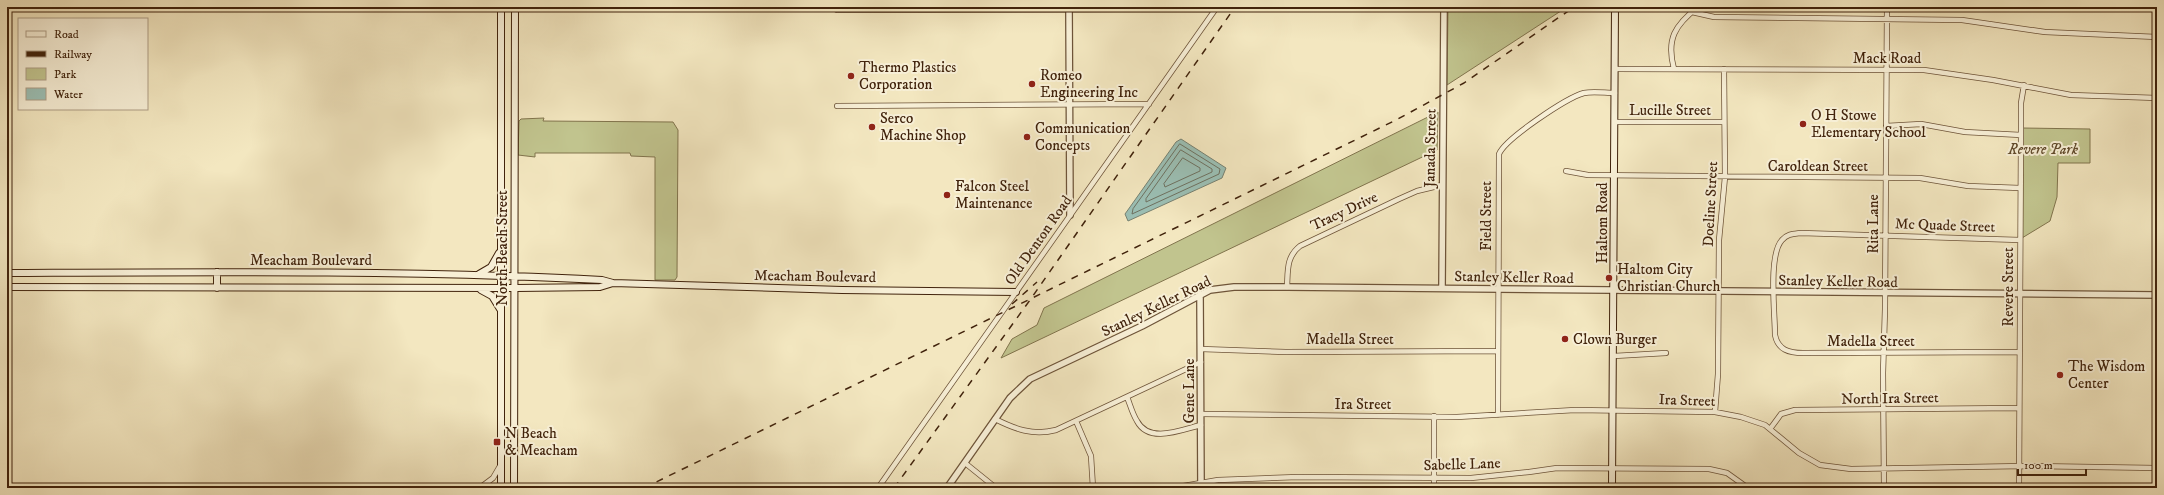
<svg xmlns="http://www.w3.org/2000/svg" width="2164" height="495" font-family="'IM FELL DW Pica',serif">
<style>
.green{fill:#c1c48e;stroke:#81744d}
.water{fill:#9bbfb4;stroke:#778171}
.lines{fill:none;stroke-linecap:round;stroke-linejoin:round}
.shore{stroke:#6e7160;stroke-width:1}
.minor-casing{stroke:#6e5439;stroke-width:6}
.tertiary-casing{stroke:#6e5439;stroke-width:8}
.secondary-casing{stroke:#41230c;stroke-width:8}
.minor{stroke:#f7efd6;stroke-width:4.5}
.tertiary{stroke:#f7efd6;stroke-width:5.5}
.secondary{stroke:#f7efd6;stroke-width:6}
.rail{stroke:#41230c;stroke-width:1.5;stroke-dasharray:7 7;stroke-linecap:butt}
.poi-dot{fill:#8f2418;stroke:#f7efd6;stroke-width:1.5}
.labels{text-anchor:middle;stroke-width:4;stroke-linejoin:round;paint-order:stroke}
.street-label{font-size:15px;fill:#41230c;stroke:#f7efd6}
.poi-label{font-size:15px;fill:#41230c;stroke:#f7efd6;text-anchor:start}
.park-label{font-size:15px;font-style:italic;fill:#614b2c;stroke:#f7efd6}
</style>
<rect width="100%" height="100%" fill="#f3e7c0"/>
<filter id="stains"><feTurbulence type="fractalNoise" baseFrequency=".005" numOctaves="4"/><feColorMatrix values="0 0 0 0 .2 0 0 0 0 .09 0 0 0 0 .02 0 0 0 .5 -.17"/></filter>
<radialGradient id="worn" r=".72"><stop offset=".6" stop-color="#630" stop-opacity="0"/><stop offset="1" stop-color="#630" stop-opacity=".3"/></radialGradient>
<path class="green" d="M1448 7H1567L1447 85Z
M1438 112 1437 150 1001 358 1012 339 1037 325 1044 308Z
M544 118 543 121 673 122 678 130 677 277 675 280H655V157L631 156 630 153H535V157L518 155 519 121 521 119Z
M2022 128 2090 129V163H2058L2057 197 2050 221 2022 238Z"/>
<path class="water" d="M1181 139 1226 168 1222 178 1128 221 1125 214 1130 207 1176 142Z"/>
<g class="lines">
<path class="shore" d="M1180 144 1220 169 1219 174 1132 214 1133 209Z
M1181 150 1212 169V172L1146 202V199Z
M1183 158 1200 168V171L1165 187 1164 184Z"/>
<defs>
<path id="minor" d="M837 10 1216 9
M1692 12 1714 17 1962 20 2045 32 2157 37
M1615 69 1924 70 1993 80 2071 95 2157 98
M1674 69C1666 39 1675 25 1698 7
M837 106 1149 104
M1615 122H1724
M1886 126 1921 124 1965 132 2021 135
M1566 171 1588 175 1920 178 1968 186 2020 188
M1287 287C1288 271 1286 257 1300 246L1399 199 1417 191 1442 185
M1201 349 1286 352 1498 351
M2019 352 1803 353C1789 353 1778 350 1775 335 1775 314 1768 255 1782 240 1787 234 1793 234 1801 233L2020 240
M1614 356 1666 353
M1127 397C1130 404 1132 413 1137 421 1149 444 1181 430 1201 425
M1715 412 1718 374 1719 240 1725 177 1724 69
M1201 414 1457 417 1575 410 1715 412 1741 417 1765 425 1799 453 1820 465 1851 469 2025 466 2157 468
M1498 415 1499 154C1505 139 1566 98 1584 93 1593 91 1605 93 1615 93
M995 419C1015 429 1033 436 1056 430L1201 362
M1076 421 1091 456 1093 488
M1770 429 1781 414 1795 410 2019 408
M965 463 996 488
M481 487 493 478 500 466
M454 488 514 487
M878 488 1217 7
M1172 488 1218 480 1298 477 1471 478 1529 472 1557 468 1709 469 1727 473 1748 488
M1434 488V416
M1884 488 1883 373 1885 309 1887 7
M2019 488 2021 135V103L2024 85"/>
<path id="tertiary" d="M1069 7 1070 215
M1442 288 1444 7
M1200 294 1201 488
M947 488 1010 398 1030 379 1142 326 1210 290 1234 287H1287L2157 295"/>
<path id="secondary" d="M7 273C205 272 404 270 602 280L613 283 842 290 1016 292
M479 274 491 267 499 253
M7 287 516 288 600 287 613 283
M217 288V272
M481 290 492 296 500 309
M501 488V7
M514 488 515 7
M1612 488 1615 7"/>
</defs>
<use href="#minor" class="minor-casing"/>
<use href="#tertiary" class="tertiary-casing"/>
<use href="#secondary" class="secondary-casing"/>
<use href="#minor" class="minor"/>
<use href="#tertiary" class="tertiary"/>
<use href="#secondary" class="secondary"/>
<path class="rail" d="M1012 304 1037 282
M644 488 1396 120 1464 83 1574 7
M894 488 1030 300 1235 7"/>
</g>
<g class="poi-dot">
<circle cx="851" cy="76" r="4"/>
<circle cx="1032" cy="84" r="4"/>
<circle cx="1803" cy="124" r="4"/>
<circle cx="872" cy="127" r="4"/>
<circle cx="1027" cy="137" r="4"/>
<circle cx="947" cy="195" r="4"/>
<circle cx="1609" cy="278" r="4"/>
<circle cx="1565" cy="339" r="4"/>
<circle cx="2060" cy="375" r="4"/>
<rect x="493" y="438" width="8" height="8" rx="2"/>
</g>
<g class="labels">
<g class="street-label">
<text x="1887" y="63">Mack Road</text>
<text x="1670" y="115">Lucille Street</text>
<text transform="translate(1430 148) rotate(-89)" y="5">Janada Street</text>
<text x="1818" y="171">Caroldean Street</text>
<text transform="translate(1710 204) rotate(-87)" y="5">Doeline Street</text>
<text transform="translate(1344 211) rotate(-25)" y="5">Tracy Drive</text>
<text transform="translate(1486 216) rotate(-90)" y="5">Field Street</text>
<text transform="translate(1602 223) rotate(-90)" y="5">Haltom Road</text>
<text transform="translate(1873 224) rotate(-90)" y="5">Rita Lane</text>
<text transform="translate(1945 225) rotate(2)" y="5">Mc Quade Street</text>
<text transform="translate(1038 240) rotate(-55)" y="5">Old Denton Road</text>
<text transform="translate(502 248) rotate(-90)" y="5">North Beach Street</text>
<text x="311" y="265">Meacham Boulevard</text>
<text transform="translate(815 276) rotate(1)" y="5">Meacham Boulevard</text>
<text transform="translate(1514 277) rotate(1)" y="5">Stanley Keller Road</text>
<text transform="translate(1838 281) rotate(1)" y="5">Stanley Keller Road</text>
<text transform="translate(2008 287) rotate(-90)" y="5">Revere Street</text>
<text transform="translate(1156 306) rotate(-26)" y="5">Stanley Keller Road</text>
<text x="1350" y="344">Madella Street</text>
<text x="1871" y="346">Madella Street</text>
<text transform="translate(1189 391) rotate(-90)" y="5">Gene Lane</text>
<text transform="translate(1890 398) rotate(-1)" y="5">North Ira Street</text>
<text transform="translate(1687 400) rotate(2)" y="5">Ira Street</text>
<text x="1363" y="409">Ira Street</text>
<text transform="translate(1462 464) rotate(-2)" y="5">Sabelle Lane</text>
</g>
<g class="poi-label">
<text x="859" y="72">Thermo Plastics<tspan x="859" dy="17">Corporation</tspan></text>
<text x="1040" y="80">Romeo<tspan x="1040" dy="17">Engineering Inc</tspan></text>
<text x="1811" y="120">O H Stowe<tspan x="1811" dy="17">Elementary School</tspan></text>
<text x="880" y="123">Serco<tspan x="880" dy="17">Machine Shop</tspan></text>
<text x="1035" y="133">Communication<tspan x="1035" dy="17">Concepts</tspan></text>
<text x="955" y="191">Falcon Steel<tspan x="955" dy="17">Maintenance</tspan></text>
<text x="1617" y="274">Haltom City<tspan x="1617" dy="17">Christian Church</tspan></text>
<text x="1573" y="344">Clown Burger</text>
<text x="2068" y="371">The Wisdom<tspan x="2068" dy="17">Center</tspan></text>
<text x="505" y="438">N Beach<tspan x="505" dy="17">&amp; Meacham</tspan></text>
</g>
<g class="park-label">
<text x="2043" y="154">Revere Park</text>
</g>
</g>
<rect width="2164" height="495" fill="none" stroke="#f3e7c0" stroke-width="24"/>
<rect x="8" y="8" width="2148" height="479" fill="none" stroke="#41230c" stroke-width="2"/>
<rect x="12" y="12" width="2140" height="471" fill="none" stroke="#41230c"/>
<rect x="18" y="18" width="130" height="92" fill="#f7efd6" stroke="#ae9d85"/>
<rect x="26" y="31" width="20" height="6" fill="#f7efd6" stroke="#ae9d85"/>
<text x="54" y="38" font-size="12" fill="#41230c">Road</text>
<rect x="26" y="51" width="20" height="6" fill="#41230c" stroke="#ae9d85"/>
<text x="54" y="58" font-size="12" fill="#41230c">Railway</text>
<rect x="26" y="68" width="20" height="12" fill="#c1c48e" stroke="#ae9d85"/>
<text x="54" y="78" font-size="12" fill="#41230c">Park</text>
<rect x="26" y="88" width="20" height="12" fill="#9bbfb4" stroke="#ae9d85"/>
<text x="54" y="98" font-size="12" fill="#41230c">Water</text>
<path d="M2018 469v6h68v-6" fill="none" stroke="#41230c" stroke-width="2"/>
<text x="2024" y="469" font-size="12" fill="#41230c" stroke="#f7efd6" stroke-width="3" paint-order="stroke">100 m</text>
<rect width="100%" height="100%" filter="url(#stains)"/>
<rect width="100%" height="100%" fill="url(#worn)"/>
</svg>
